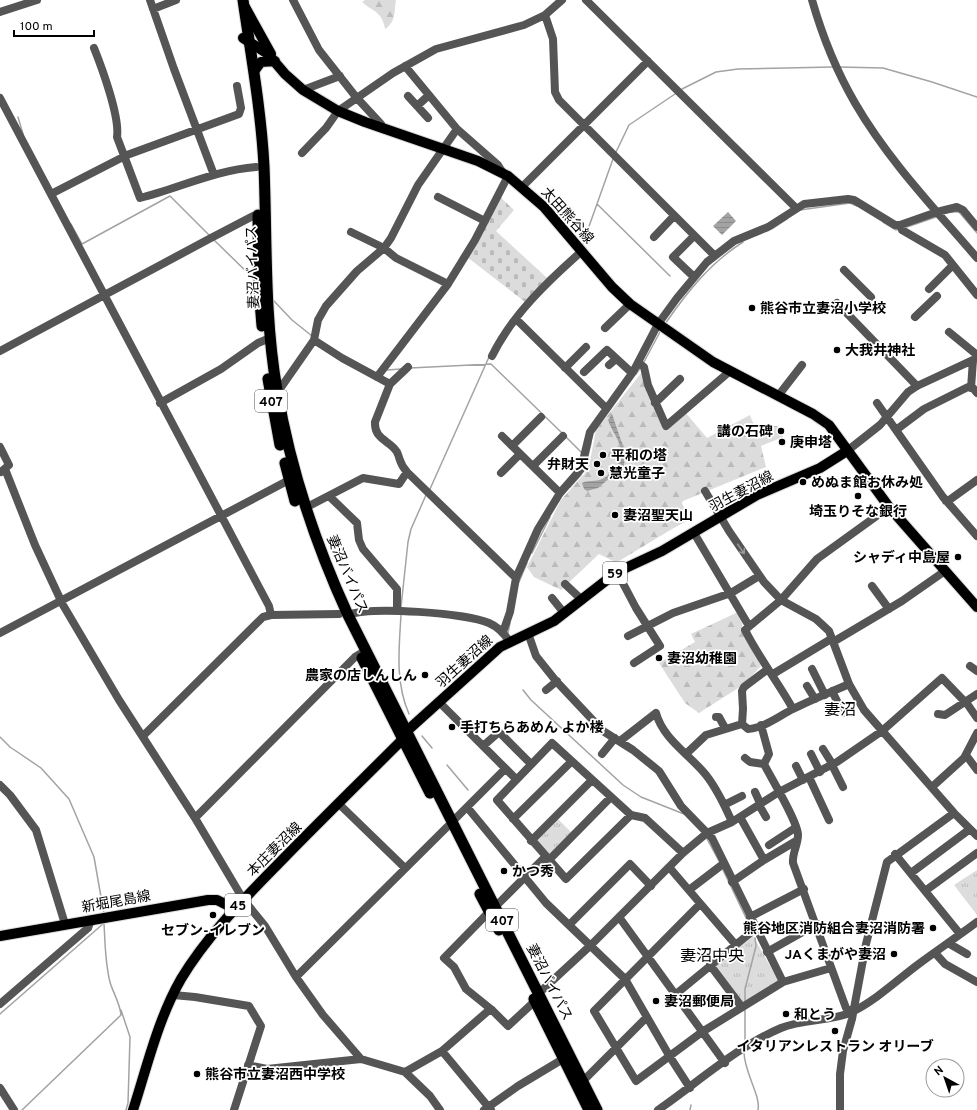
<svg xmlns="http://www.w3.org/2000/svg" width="977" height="1110" font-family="Overpass,'Noto Sans JP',sans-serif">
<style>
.forest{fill:url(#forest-firs)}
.cemetery{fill:url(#cemetery-stones)}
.park{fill:url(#park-tufts)}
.water{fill:url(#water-rules)}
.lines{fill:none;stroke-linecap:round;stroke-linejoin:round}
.stream{stroke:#a3a3a3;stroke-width:1.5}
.major-casing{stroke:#dbdbdb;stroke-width:12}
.highway-casing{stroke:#dbdbdb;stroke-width:13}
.minor{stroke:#555;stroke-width:8}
.major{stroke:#000;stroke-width:10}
.highway{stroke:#000;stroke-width:11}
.oneway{stroke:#999}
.poi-dot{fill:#000;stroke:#fff;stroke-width:1.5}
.labels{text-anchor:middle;stroke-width:3.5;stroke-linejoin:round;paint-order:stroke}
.shield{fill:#fff;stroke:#4c4c4c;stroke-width:1}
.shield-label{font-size:13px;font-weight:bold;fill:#000}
.street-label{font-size:14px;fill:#000;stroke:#fff}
.poi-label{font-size:14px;font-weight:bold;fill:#000;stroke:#fff;text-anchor:start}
.quarter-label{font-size:16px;fill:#000;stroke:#fff}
</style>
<defs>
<pattern id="forest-firs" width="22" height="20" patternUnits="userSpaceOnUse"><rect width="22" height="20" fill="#dcdcdc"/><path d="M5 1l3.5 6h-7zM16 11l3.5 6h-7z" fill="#bbb"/></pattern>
<pattern id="cemetery-stones" width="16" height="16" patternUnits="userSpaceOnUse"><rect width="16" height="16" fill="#dcdcdc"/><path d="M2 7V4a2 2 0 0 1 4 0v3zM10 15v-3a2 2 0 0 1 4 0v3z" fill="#bbb"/></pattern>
<pattern id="park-tufts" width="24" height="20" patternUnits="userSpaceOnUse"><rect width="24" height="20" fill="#dcdcdc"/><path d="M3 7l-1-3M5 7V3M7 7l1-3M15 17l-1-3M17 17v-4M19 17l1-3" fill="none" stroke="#bbb"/></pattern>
<pattern id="water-rules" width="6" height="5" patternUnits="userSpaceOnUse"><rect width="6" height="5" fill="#a3a3a3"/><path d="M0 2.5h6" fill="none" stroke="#8b8b8b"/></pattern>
</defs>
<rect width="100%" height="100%" fill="#fff"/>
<path class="forest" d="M365 0H396C394 12 396 22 385 29 382 11 373 12 362 2Z
M642 372 653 407 664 429 685 412 707 438 750 415 754 426H777L783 437 761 446 766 467 683 501 682 503 689 520 672 529 619 561 615 562 599 554 561 590 534 577 527 567 561 500 585 473 590 461 596 430Z
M738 612 743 620 742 627 761 666 743 685 699 713 685 703 659 663 695 642 691 634Z"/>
<path class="cemetery" d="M500 197 514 210 496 231 547 278 525 302 467 257Z"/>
<path class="park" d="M557 818 572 833 549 857 535 840Z
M977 870V915L954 885Z
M752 934 778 980 742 1004 713 965Z"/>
<path class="water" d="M728 212 736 221 722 235 713 226Z
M612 414 625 452 624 466 598 488 587 491 584 489 582 483C587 480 596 482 602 479 615 473 626 457 619 443 616 435 611 429 608 420Z"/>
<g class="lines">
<path class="stream" d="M839 67 883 68 932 82 977 97
M682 89 716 72 738 69 833 67
M18 117 23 134
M616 152 629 125 675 94
M597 204 670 276
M800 210 850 203 857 206
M951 212H959L977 233
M883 222 896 230 898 229
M71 224 82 244 170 196 210 236
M904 228 936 217
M772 229 787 219
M214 240 253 278
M582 246 613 159
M274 301 292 320 312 336
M665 324C687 292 710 263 743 242
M644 362 661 330
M410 368 491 364 562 433
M387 370 401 369
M636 374 641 367
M566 437 581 452
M585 469 591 443
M570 487 581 475
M430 489 489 357
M532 553 550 517
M519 582 527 563
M401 607 408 542 411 529 426 495
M401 615C399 649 395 682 409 714
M508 633 510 623
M523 690 531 700 623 785 641 797 684 814
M422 736 432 748
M0 737 10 747 41 768 69 799 94 857 104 914
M447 765 468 790
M707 839 719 861
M723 870 750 926
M745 1002V989L756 946 755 938
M121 1010 130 1037 128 1103 126 1110
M745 1010V1044
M0 1014 104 923
M744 1052C744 1072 761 1096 758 1110
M22 1110 121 1015C120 1003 113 993 110 982 105 963 105 942 104 922
M690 1110 691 1105"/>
<defs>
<path id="major" d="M245 7 271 54
M243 38 268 54 285 74 303 90 338 111 365 122 478 161 508 176 544 207 612 287 630 304 713 362 813 414 829 425 889 507 977 607
M255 70 261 62 275 61
M0 936 208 900H217L235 909
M133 1110C147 1067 158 1019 181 979 208 934 246 897 283 859 322 819 363 779 403 739L408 730 500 647 554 621 617 572 662 551 757 495 820 468 847 451"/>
<path id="highway" d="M243 0C251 55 261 110 264 166 267 241 264 316 277 390 290 468 315 543 348 615L597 1110
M258 215 259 289 262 326
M268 379 280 445
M285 463 295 501
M362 658 430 793
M480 894 499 930
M534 999 589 1110"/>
</defs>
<use href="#major" class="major-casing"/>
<use href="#highway" class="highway-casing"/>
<path class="minor" d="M150 0 174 69 214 175
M293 0 319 50 356 97 381 124 383 129
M586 0 796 208
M812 0C822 35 837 72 855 103 888 160 935 209 977 258
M153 9 176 0
M0 12 37 0
M545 15 553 39 555 92 559 100 714 255
M94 48C102 68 120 117 117 137L140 198C179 188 216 170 256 167
M405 66 457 129 498 165 503 173
M303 90 340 76
M408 96 428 118
M0 98 269 606 271 615
M417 106 429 95
M302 153 326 128 338 111 393 73 436 49 524 25 545 15 562 0
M522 187 648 61
M51 194 127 155 239 114 241 108 237 86
M438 197 485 221
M900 225 937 212 957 207 963 210 977 227
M351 232 384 248 396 258 448 284
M654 237 674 216
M844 270 871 297
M694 277 673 257 694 236
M929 289 953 265
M837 303 917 386
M915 317 937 296
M516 319 606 408
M605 328 630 304
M949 332 977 355
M314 340 342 358 390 384 375 422C374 440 390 440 397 452 401 461 399 463 407 472L516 578
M0 351 209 239 253 216 262 214
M887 355 896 348
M492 356C512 315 548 281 582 251
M639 363 644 367 648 385 666 426 729 372
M609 365 616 359
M565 368 586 347
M584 372 607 350 632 373
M377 377 448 284 475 240 508 176
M390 384 408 367
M971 388 973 360
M277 389 282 386 314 340 318 320 326 306 357 271 384 248 391 238 418 185 457 129
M778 396 802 365
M160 403 221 369 258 343 270 338
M655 403 680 379
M877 403 943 497 977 536
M896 430 924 409 968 387 973 388 977 393
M502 436 560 493
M512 446 541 417
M0 447 9 465 1 472
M847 451 880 425 908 392 917 386 977 358
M533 466 563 436
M5 469 35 545 48 573 63 605 119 700 195 818 243 899 265 926 296 977 323 1015 361 1059
M501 473 520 454
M705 491 729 531 764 582 781 600 816 619 829 631 849 684 864 710 954 813 977 836
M329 496 357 523 359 540 363 549 397 589V611
M946 501H948L977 480
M305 508 363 478 399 484 407 472
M694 533 749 626
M617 572 636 608 660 646 634 663
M565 584 582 600
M872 586 889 609
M552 598 564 613
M348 615C371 606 466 613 489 623 498 627 504 633 509 641
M503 632 510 612 516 578 538 529 560 493 581 469 590 432 633 372 658 324 677 298 707 262 734 241 768 227 804 204 848 199 854 200 895 225H900L902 230 945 255 977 295
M0 633 289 480
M528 633 536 656 556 681 603 731 633 750 659 771 681 806 712 838 783 982 831 968
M628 636 673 613 731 593 759 576
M833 642 902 601 945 571
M970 666 977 671
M812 669 825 695
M773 674 831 639
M807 686 815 699
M546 690 557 681
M832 691 843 713
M439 702 516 779
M793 709C778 682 759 658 745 630L781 600 817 559 889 507
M938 714 945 715 977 694
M716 717H719L725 728
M742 724 743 709 742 691 744 687 768 669
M761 725 769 754 764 764C771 778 798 822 798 835 798 845 792 853 793 863L846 1008 852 1012
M144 735 263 617 271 615 339 614
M620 741 656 713C663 739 690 755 706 775 717 789 725 806 732 822
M483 746 499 732 531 764
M823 749 833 765
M687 753 706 735 742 724 748 729C764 728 779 716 793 709 811 700 831 692 849 684
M602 754 615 738
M811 754 820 772
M966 755 977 770
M745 758 750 762 764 764
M832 765 843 787
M796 766 803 780
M809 777 829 820
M0 785 10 795 36 830 65 924
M932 787 964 758 977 733
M755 792 760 803
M338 803 405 868
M724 805 742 796
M759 805 766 817
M467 807 546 903 625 979 670 1057 690 1088
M631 815 566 879 497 800 552 743 631 815 645 818 683 853
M740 817 764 860
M195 818 355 657 360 654
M513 819 571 762
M452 822 505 769
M531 841 592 780
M769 845 795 828
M895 854 960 934
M548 861 610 798
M669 867 735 944
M911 873 970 829
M732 882 764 860 796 841
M689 890 723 864
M925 891 977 853
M700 904 594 1011 636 1081 702 1032 783 982
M495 907 545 857
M489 912 444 958 454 967 466 989 492 1010 508 1026 535 1001
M619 917 725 1063
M750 917 804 889
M569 925 630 864 651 886
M948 943 967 954
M767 952 817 924
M935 953 945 964 977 982
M710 965 741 1006
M296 977 447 827
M539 993 591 945 683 853 707 833 732 822 779 792 837 762 882 731 942 678 968 705 977 718
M676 994 755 929
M173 995 195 997 249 1006 261 1026 234 1110
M0 1004 88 928 91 920
M442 1051 491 1110
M248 1065 267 1069 361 1059 405 1072 430 1096 440 1110
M405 1072 442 1051 488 1011 492 1010
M583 1081 647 1017
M0 1088 14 1110
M484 1110 518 1086 563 1059
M658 1110C697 1083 738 1046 781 1028 803 1019 834 1021 852 1012 876 1000 895 982 916 966 936 951 957 937 977 922
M840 1110V1074L843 1051 852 1019 866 944 887 862 954 813"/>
<use href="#major" class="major"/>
<use href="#highway" class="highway"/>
</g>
<defs><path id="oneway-shaft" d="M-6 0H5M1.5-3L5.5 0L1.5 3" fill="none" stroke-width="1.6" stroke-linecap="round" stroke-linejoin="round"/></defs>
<use class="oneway" href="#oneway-shaft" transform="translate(741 549) rotate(55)"/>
<g class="poi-dot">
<circle cx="752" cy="308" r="4"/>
<circle cx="837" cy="350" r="4"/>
<circle cx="781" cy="431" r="4"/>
<circle cx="782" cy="442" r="4"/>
<circle cx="603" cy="455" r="4"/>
<circle cx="597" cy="464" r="4"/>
<circle cx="601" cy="473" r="4"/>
<circle cx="803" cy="482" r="4"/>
<circle cx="858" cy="496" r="4"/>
<circle cx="615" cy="515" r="4"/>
<circle cx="958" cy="557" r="4"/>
<circle cx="659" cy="658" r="4"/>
<circle cx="425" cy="675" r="4"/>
<circle cx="452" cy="727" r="4"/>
<circle cx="504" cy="871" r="4"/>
<circle cx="213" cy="915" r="4"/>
<circle cx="933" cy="928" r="4"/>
<circle cx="894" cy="954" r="4"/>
<circle cx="656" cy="1001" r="4"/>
<circle cx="786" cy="1014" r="4"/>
<circle cx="835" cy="1031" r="4"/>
<circle cx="197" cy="1074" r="4"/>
</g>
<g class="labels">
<g class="shield">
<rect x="255" y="390" width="32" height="22" rx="3"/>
<rect x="603" y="562" width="24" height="22" rx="3"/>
<rect x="225" y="894" width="26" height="22" rx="3"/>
<rect x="486" y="909" width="32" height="22" rx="3"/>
</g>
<g class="shield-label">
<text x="271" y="406">407</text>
<text x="615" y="578">59</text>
<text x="238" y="910">45</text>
<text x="502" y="925">407</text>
</g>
<g class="street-label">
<text transform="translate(568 215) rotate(48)" y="5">太田熊谷線</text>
<text transform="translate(252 267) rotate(-92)" y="5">妻沼バイパス</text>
<text transform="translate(741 491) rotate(-28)" y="5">羽生妻沼線</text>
<text transform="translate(348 574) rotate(67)" y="5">妻沼バイパス</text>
<text transform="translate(464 661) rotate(-42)" y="5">羽生妻沼線</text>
<text transform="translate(274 849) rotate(-45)" y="5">本庄妻沼線</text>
<text transform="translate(116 901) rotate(-10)" y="5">新堀尾島線</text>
<text transform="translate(550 982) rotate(63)" y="5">妻沼バイパス</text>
</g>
<g class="poi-label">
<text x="760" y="313">熊谷市立妻沼小学校</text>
<text x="845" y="355">大我井神社</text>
<text x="773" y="436" text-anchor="end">講の石碑</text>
<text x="790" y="447">庚申塔</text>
<text x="611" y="460">平和の塔</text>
<text x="589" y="469" text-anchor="end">弁財天</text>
<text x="609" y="478">慧光童子</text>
<text x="811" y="487">めぬま館お休み処</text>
<text x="858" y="516" text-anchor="middle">埼玉りそな銀行</text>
<text x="623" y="520">妻沼聖天山</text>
<text x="950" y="562" text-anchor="end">シャディ中島屋</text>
<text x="667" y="663">妻沼幼稚園</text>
<text x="417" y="680" text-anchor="end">農家の店しんしん</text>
<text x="460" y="732">手打ちらあめん よか楼</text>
<text x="512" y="876">かつ秀</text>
<text x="925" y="933" text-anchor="end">熊谷地区消防組合妻沼消防署</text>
<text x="213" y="935" text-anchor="middle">セブン-イレブン</text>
<text x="886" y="959" text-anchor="end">JAくまがや妻沼</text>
<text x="664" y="1006">妻沼郵便局</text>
<text x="794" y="1019">和とう</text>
<text x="835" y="1051" text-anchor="middle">イタリアンレストラン オリーブ</text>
<text x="205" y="1079">熊谷市立妻沼西中学校</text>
</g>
<g class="quarter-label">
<text x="840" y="715">妻沼</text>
<text x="712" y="961">妻沼中央</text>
</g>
</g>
<g transform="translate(945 1078) rotate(320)"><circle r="19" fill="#ffffff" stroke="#999999"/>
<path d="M0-3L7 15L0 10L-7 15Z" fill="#000000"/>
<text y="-6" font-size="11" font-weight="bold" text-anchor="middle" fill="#000000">N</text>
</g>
<path d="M14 30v6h80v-6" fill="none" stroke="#000000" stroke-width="2"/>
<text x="20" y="30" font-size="12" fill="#000000" stroke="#ffffff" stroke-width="3" paint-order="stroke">100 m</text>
</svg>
